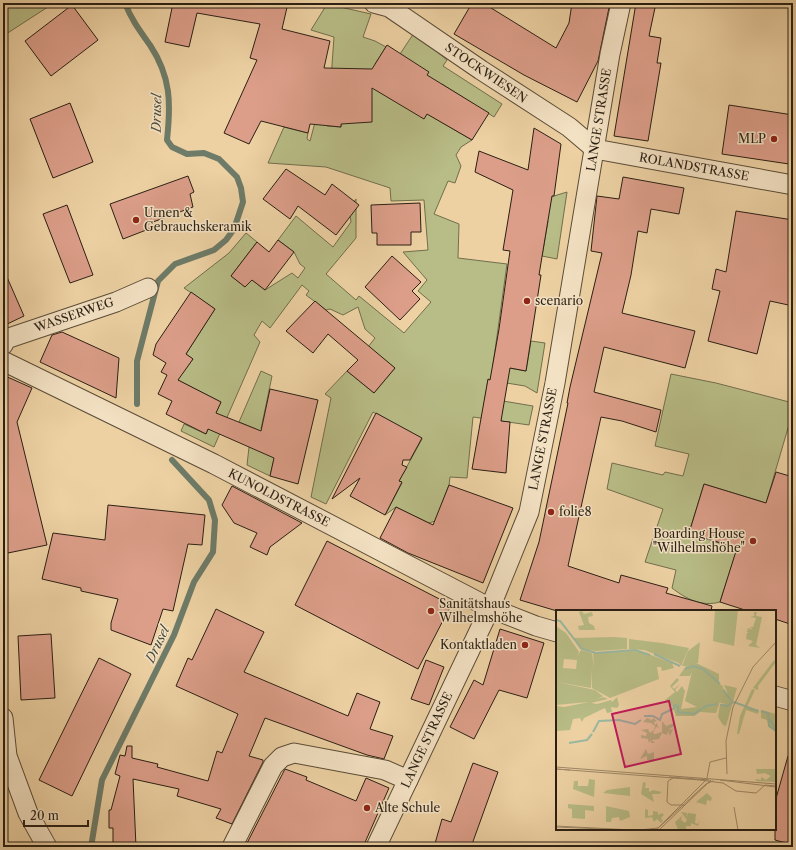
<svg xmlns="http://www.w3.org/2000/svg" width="796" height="850" viewBox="0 0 796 850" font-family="'Libre Caslon Text',serif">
	<rect width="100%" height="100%" fill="#edd1a3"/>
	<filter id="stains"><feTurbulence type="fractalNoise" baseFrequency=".005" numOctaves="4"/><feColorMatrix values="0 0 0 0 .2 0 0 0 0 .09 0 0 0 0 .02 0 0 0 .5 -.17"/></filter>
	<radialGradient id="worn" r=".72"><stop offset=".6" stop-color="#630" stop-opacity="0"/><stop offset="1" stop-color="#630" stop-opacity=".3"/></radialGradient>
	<!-- green -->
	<g fill="#b8bc86" stroke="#716e4c">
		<polygon points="3,3 54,3 3,36"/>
		<polygon points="327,4 371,14 363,37 375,41 386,47 375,64 386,72 376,90 407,108 400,54 414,33 447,60 443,66 502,104 494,117 442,84 424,112 472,140 461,147 456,155 461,166 455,183 448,181 434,214 459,224 458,258 507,264 493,365 526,371 531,341 545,343 537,393 525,386 488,380 485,398 533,406 529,425 473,417 467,478 450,477 449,485 435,521 429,523 396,507 385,515 402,483 399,481 422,439 373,412 326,504 311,497 331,398 325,394 347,371 374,393 395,368 368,347 375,338 365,329 358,307 343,315 330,309 326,310 306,295 309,291 302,285 270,328 262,321 254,335 260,342 214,447 181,431 184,424 206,434 221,402 170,376 185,370 193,359 186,354 215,309 184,288 229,253 246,233 257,242 231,276 245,287 252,280 265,290 292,273 298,278 305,268 300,264 294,252 278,240 296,216 333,247 351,222 349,208 356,199 356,238 326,274 356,300 359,296 404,333 431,302 418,291 427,280 403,252 428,250 424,200 391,201 390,188 326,167 268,163 284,127 308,133 307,139 310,141 317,115 327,117 327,126 341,127 342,102 330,93 334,37 311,30"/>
		<polygon points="567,192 557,259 542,256 548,221 543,220 537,193 554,196"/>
		<polygon points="261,371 272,376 261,429 280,433 270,476 247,465 249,447 256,429 239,422"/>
		<path d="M671,374l45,9 77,20v8l-27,92 -62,-19 -15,49 48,16 -17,53c-18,5 -34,-3 -48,-14l4,-18 -31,-8 18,-53 -56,-20 5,-26 51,12 2,-3 18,4 6,-22 -34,-8z"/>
	</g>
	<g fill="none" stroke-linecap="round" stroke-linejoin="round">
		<!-- stream -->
		<g stroke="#6d7b68" stroke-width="6">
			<path d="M125,3c6,16 15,28 25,42 21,32 21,58 17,95l5,7 15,7 17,-1 15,6 18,18 4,11 2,14 -9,27 -8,11 -12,10 -39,14 -17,17 -21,80v43"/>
			<polyline points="91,847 102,780 174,635 194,582 213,552 215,520 209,500 172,460"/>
		</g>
	</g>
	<!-- building -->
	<g fill="#dc9e89" stroke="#2a1f13">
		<polygon points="173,3 288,3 282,29 330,41 324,68 372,69 387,45 429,72 427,75 489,113 472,140 427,114 424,119 372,88 372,122 341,124 341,127 310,124 308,133 261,121 249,144 224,133 257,60 250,58 260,24 197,13 189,47 165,42"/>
		<polygon points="472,3 483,3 556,48 569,23 572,3 610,3 598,61 577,102 524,75 454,34"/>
		<polygon points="636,3 656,3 649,36 661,38 657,63 661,63 648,141 614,136"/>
		<polygon points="72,5 98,40 51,76 25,41"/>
		<polygon points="70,103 93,162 53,178 30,119"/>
		<polygon points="729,105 793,115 793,139 789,164 722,154"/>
		<polygon points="534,128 561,144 554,196 552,196 539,275 541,275 526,371 510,368 501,421 510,422 506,473 472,469 488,379 490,380 499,329 510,251 503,250 513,190 475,172 479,151 528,170"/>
		<polygon points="286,169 325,195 332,184 359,205 336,235 298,206 290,219 263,199"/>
		<polygon points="188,176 194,192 190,194 193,207 153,222 154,227 123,239 110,204"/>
		<polygon points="623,177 684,188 679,214 651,209 647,233 638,231 631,275 622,313 695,331 685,368 604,347 594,392 661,410 656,432 622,421 601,417 568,566 619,583 621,575 668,588 666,593 712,606 711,611 557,611 520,600 539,542 568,403 567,403 570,387 602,253 591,251 597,196 619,199"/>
		<polygon points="420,203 421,232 411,232 411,245 377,245 377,233 372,233 371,205"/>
		<polygon points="67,205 93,275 70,283 43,214"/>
		<polygon points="736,211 793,220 793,306 770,301 757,354 708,341 720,291 712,289 716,269 726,272"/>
		<polygon points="278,240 294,252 265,290 252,280 245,287 231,276 257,242 269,252"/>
		<polygon points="392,256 421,282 412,291 420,299 400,320 365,287"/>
		<polygon points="3,268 24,316 3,326"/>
		<polygon points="191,292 215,309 186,354 193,359 178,380 221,402 216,413 261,431 270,389 318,400 298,484 270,476 274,458 208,429 206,434 166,414 172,401 158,394 167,375 161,372 166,363 153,355 156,344"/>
		<polygon points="315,301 395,368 374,393 347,371 358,360 328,334 313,353 286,331"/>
		<polygon points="62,332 119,358 116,398 40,362 52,335"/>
		<polygon points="3,375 32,388 17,422 47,545 3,554"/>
		<polygon points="376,413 422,438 410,460 403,460 402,465 407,467 399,481 402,482 385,515 350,496 360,478 332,499"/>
		<polygon points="776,472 793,477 793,625 775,619 775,611 748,611 720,602 737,548 689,533 704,484 766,503"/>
		<polygon points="449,485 513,508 483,583 408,553 380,538 396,507 433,525"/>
		<polygon points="232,486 302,523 270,547 267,555 250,547 257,533 234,523 222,505"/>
		<polygon points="108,505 205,515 202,545 188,544 173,611 163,609 151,645 111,630 111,623 118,599 81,591 81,588 42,579 53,533 105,540"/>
		<polygon points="327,541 451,605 418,669 295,605"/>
		<polygon points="216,609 264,632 244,672 348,716 357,693 380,702 370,729 393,736 384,759 367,755 265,718 249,756 263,760 263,762 232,824 216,818 221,809 177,796 179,789 133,779 136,847 113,847 113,828 109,828 109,810 111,810 120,776 115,774 120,755 125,756 127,746 132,746 132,758 158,764 157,767 208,781 217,751 222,753 238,714 176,686 188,658 192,660"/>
		<polygon points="500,629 544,643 527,698 499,690 474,739 450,727 474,680 483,685"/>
		<polygon points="51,634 55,698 21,700 18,636"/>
		<polygon points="99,658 131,674 72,796 39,780"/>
		<polygon points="426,660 444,667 429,705 411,699"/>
		<polygon points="788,756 793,757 793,845 775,840 775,802"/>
		<polygon points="473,763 498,772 471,847 434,847 442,819 451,822"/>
		<polygon points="285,769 307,777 306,780 356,801 366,778 389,788 363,847 245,847"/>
	</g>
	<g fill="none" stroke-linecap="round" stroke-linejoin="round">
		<!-- minor casing -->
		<g stroke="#5b4c37" stroke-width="21">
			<g id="minor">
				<polyline points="374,3 389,7 481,70 569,127 595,149 793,185"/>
				<polyline points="3,345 6,339 116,302 148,288"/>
				<polyline points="3,361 214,464 490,608 536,626 557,632"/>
				<polyline points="775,696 793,701"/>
				<polyline points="3,718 7,756 28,813 47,847"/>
				<polyline points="232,847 273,766 282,757 294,753 385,770 408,780"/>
				<polyline points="376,847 490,608 529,512 555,383 610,54 621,3"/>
			</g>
		</g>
		<!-- minor -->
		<use href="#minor" stroke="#f3e1c3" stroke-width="19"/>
	</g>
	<!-- markers -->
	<g fill="#8f2418" stroke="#f3e1c3" stroke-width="1.5">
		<circle cx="774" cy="139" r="4"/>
		<circle cx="136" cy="220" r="4"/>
		<circle cx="527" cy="301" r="4"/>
		<circle cx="551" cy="512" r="4"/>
		<circle cx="753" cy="541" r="4"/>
		<circle cx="431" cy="611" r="4"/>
		<circle cx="525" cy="645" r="4"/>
		<circle cx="367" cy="808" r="4"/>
	</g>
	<g text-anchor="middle" stroke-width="3" stroke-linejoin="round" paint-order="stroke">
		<!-- street labels -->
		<g font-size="12" fill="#2a1f13" stroke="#f3e1c3">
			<text transform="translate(486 73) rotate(34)" y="4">STOCKWIESEN</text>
			<text transform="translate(599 120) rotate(-81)" y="4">LANGE STRASSE</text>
			<text transform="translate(694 167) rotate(10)" y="4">ROLANDSTRASSE</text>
			<text transform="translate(74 315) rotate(-19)" y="4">WASSERWEG</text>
			<text transform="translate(543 439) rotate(-79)" y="4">LANGE STRASSE</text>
			<text transform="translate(279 498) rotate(27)" y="4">KUNOLDSTRASSE</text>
			<text transform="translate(427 740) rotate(-65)" y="4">LANGE STRASSE</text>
		</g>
		<!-- poi labels -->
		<g font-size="12" fill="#2a1f13" stroke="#f3e1c3" text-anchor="start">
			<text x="766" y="143" text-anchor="end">MLP</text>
			<text x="144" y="217">Urnen &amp;<tspan x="144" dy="14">Gebrauchskeramik</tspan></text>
			<text x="535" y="305">scenario</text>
			<text x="559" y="516">folie8</text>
			<text x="745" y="538" text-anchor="end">Boarding House<tspan x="745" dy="14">"Wilhelmshöhe"</tspan></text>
			<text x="439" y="608">Sanitätshaus<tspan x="439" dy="14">Wilhelmshöhe</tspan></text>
			<text x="517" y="649" text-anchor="end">Kontaktladen</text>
			<text x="375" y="812">Alte Schule</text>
		</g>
		<!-- water labels -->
		<g font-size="13" font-style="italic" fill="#4c4d3d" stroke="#f3e1c3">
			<text transform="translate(156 113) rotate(-89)" y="5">Drusel</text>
			<text transform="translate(157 644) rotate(-65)" y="5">Drusel</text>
		</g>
	</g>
	<!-- overview -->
	<g transform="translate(556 610)">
		<rect width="220" height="220" fill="#edd1a3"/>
		<path d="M159,0h23l-4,36 -21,-5zM26,1l2,3 8,-2 1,4 -5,1 1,6 5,3 1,4h-16l-1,-4 6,-1 -5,-13zM198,2h3l-1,4 6,1 -6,28 4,3 -12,-2 5,-5 -7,-2 1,-6h2l-2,-1 1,-4 5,2 -3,-3h3l3,-9 -6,-1 4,-1zM0,16l10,7 13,19 -2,5 4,-7 11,3 2,16 -1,-16 38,-2 12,1 29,11 2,5 -12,3 -1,-4h-4l2,12 -49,19 -18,-10v-19l-1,19 -34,-6 38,8 5,4 -4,3 4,-3 3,2 -5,3 5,-2 5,2 -17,4 6,1 14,-4 1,2 5,-5 2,8 -2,3 -6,-1 1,5 -5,1 -2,-5 -21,10 -2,4 -2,-4 -7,1 -3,11 -14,1v-25l8,1 25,-5 -33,3zM8,49l13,1 -1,9 -13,-1zM58,27l13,1v11l-31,2 -16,-2 -7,-11zM73,29l33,4 27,5 -8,18 -2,-3 -35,-13 -15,-1zM144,32l-2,21h-2l23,11v10l4,2 -2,13 -5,14 -16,-1 -6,4h-18l-3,-9 -8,-7 10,-8 -5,-6 7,-8 2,2 -7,7 2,2 6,-5 -5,6 2,2 5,-6 3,5 -4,18 16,-2 -12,-6 7,-29 -2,4h-11l7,-10h-4l6,-15zM218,50l2,2 -18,24v4l-5,-2zM168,75l13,3 -11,38 -3,-1 -5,-8 2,-13h6l-6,-1 3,-15 5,6zM196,79l3,1 -8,17 12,3 -1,4 -12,-4 -7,24h-2l3,-18zM205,100l15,4v18l-7,-5 -2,-7 -6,-2zM91,108l5,2 1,-2 4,3 -3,1 1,3 2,-2 1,4 3,1 -5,-1 -3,6 2,1 7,-2v-11l4,5 8,-3v3l-6,4 5,-1 -3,7 -2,-5 -1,4 -5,-2 -3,6 -7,1 3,3h-4v-3l-2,3 -1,-4 -7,-1v-3l5,1 1,-3 -6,-3 7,-1 2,4 4,-3 1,-4 -4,-3 -8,-1zM90,139l2,5 6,-2v8h-7v-4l-7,3zM200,159h20v13l-20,-1v-6v4l5,1v-3l5,3 5,-4 -6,-3 -8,1zM33,169l6,1 -1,17 -21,-8 1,-8h4v5h10zM87,172l3,1 -1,5h4v4l4,-2 9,2 -3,2h-7l2,8 -13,-8zM74,177v9l-27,-3 4,-3zM151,183l5,5 -1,3 -4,-1 -1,5 -10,-3zM12,194l26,2v5l-9,-1v9l-13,-1v-9l-4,-1zM50,196l23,5 1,6 -10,4 -1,-4 -7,1 -1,4h-5zM89,199l3,1v6l5,-1v-4l5,1v3l4,-2 2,2 -3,3 2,3 -2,2 -4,-4 -3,3 -2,-5 -7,1zM125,202l6,1 -1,5 2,-5 8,1 -1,9 3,1 2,-5 -2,7 -7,-3v3h-5v4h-8l-3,-8 7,-6 -1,4 4,3 2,-3z" fill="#b8bc86" fill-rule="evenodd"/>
		<path fill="none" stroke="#9ab8a0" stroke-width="2" d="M0,10l4,1 22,28 14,4 39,-3 15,5M98,44l26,12M129,59l8,-3 10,3 17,15M167,80l10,13M164,95l7,1 7,-4 24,9M205,101l7,2 1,13 7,5M88,106h9l7,4 2,-6 11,-5 2,-4 3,1v6l16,2 12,-8 11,-2M214,109l6,11M37,122l6,-11 20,-1 16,4 6,-4M13,133l18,-3 5,-6"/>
		<path fill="none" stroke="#9f8a69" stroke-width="1" d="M0,157l220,17M0,159l14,1M0,159l144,11 23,3 13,8 20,2 9,-8 11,1M171,164l-1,-33 7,-34 20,-40 23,-25M113,167l40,3M117,168l-5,3 -1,21 4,3h13M151,168l3,-16 16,-4M164,170l56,7M178,197l4,23M0,216l77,4M0,217l71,3M84,220l18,-2 49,-49M100,220l50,-46 7,-3M103,220l52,-50"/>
		<path fill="#c2185b" fill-opacity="0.15" stroke="#c2185b" stroke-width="2" d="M113,91l12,53 -56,13 -13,-53z"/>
		<rect width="220" height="220" fill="none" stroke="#2a1f13" stroke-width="2"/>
	</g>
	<!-- margin -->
	<rect width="796" height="850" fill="none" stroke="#edd1a3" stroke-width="16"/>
	<rect x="4" y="4" width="788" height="842" fill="none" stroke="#2a1f13" stroke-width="2"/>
	<rect x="8" y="8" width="780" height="834" fill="none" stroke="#2a1f13"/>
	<!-- scale -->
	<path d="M24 820v6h64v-6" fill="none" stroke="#2a1f13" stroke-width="2"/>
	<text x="30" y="820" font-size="12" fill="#2a1f13" stroke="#f3e1c3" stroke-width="3" paint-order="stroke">20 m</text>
	<rect width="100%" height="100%" filter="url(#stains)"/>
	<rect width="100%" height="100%" fill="url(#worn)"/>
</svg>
